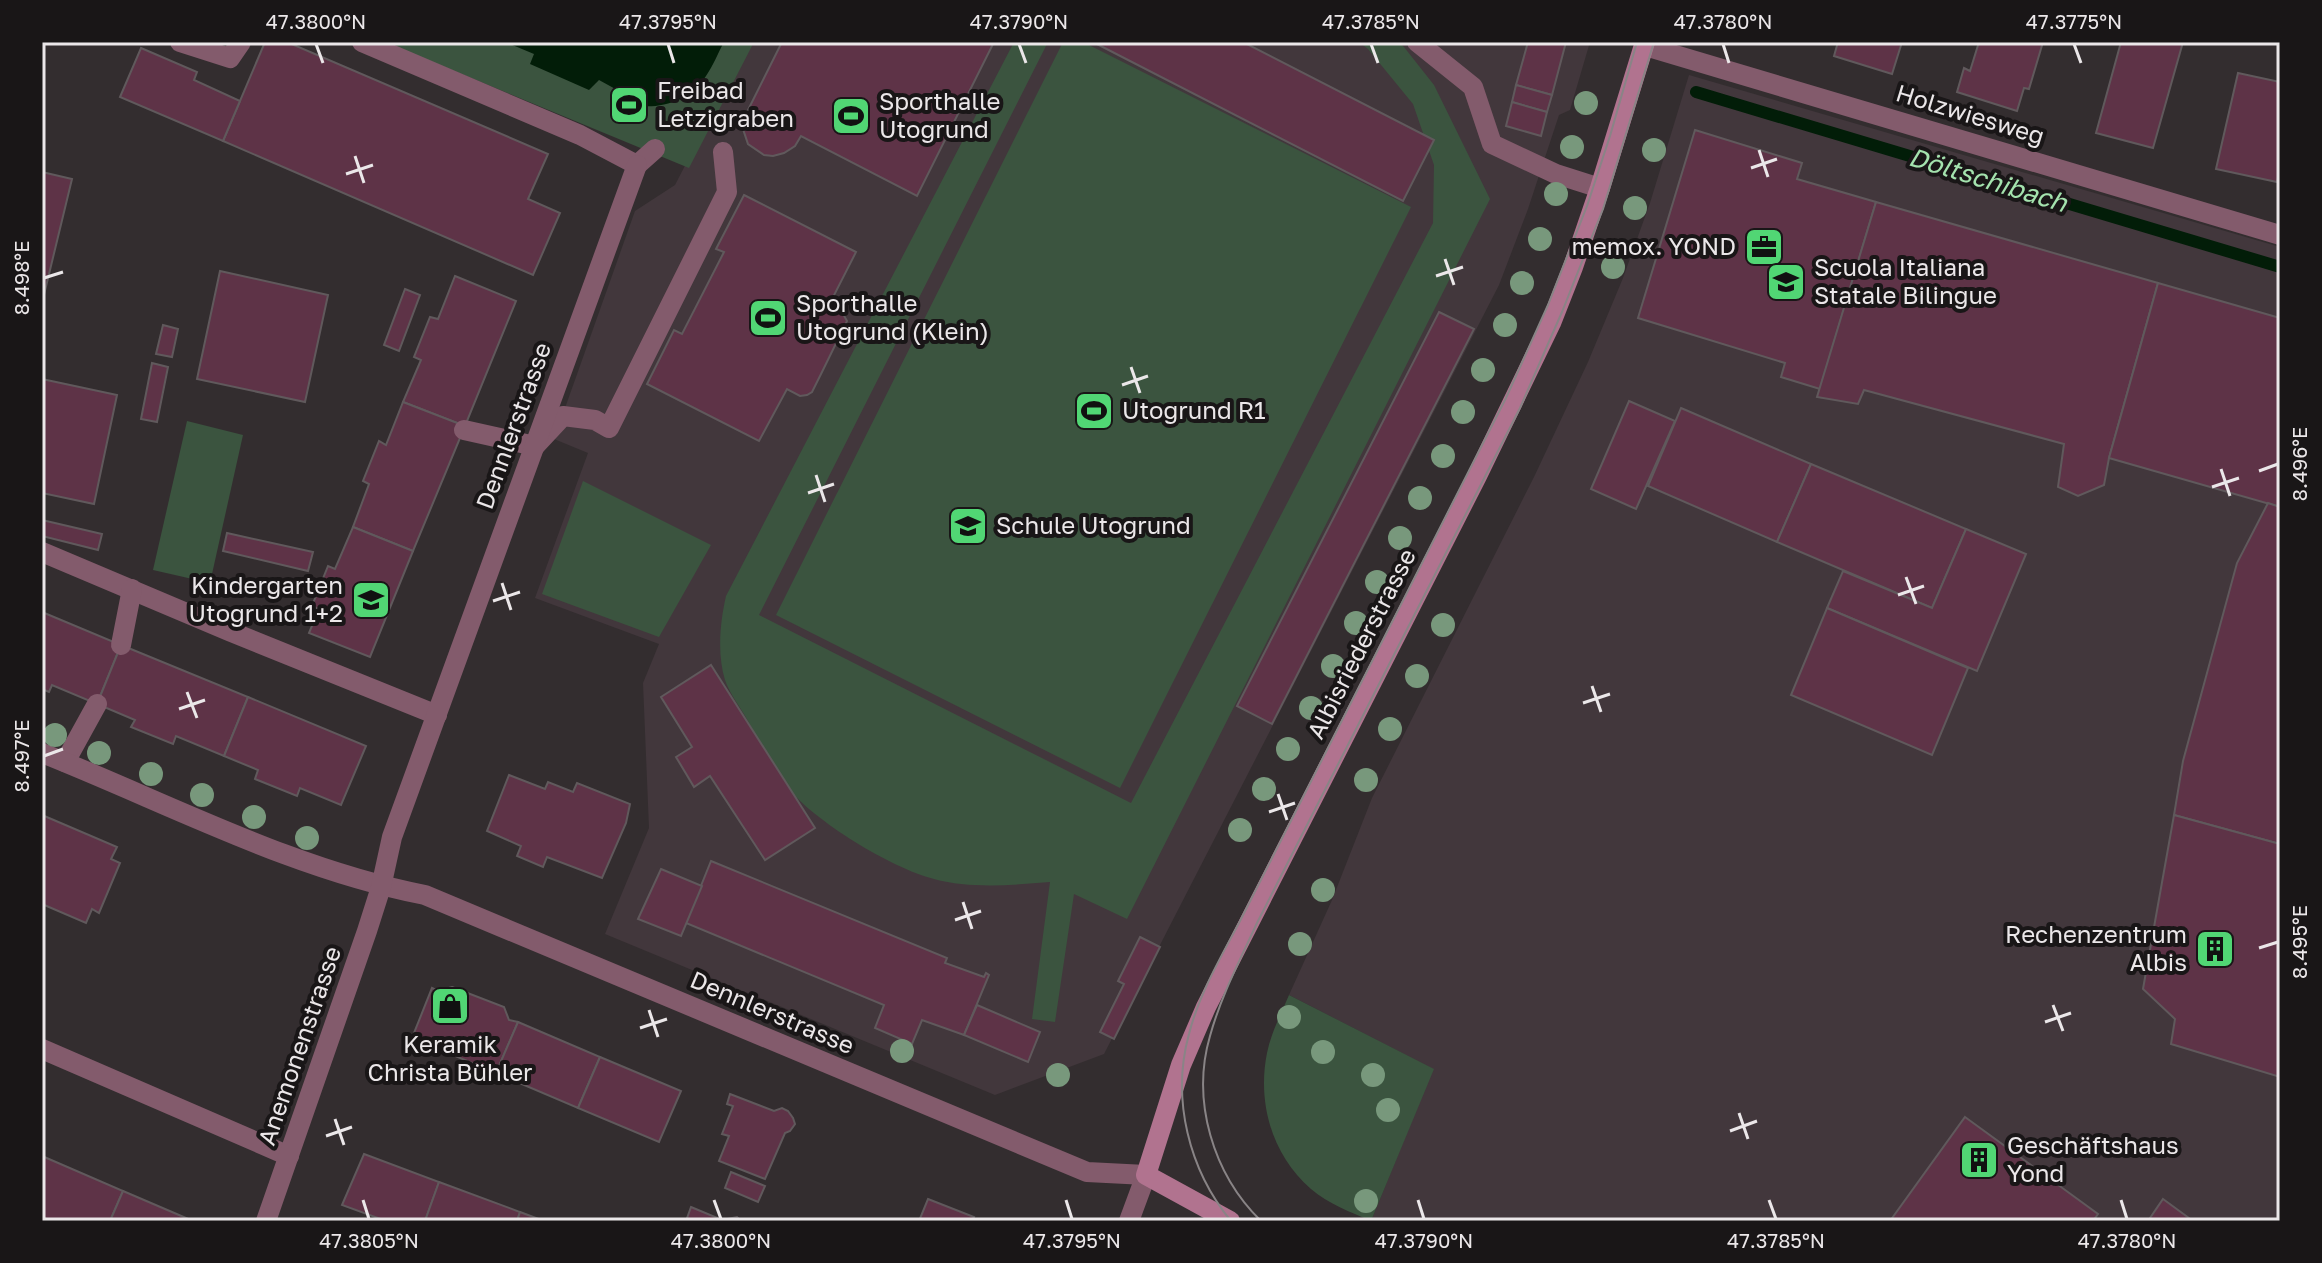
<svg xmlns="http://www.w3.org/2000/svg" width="2322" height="1263" viewBox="0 0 2322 1263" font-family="'Golos Text',sans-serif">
	<rect width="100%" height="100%" fill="#332d2f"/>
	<!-- built -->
	<g fill="#42373c">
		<polygon points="749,42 1590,42 1570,110 1559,115 1528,209 1499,285 1104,1054 995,1095 605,934 649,828 643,683 659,644 535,598 588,453 554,439 635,211 675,185"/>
		<polygon points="1689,75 2280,247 2280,1221 1371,1221 1433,1069 1289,995 1332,900 1372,798 1534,477 1588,362 1623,278 1650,203"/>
	</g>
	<!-- green -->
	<g fill="#3b543f">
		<polygon points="384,42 754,42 689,168"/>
		<path d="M1014,42h34l-289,573 372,188 302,-580 1,-58 -21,-61 -45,-55 -9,-7h40l5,5 30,38 56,114 -363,720 -53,-25 -19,128 -23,-3 18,-137c-38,3 -79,7 -116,-3 -43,-11 -120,-58 -148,-93 -15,-18 -25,-43 -37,-63 -7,-14 -19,-28 -24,-43 -8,-26 -5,-58 1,-84z"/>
		<polygon points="1063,42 1083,42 1411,207 1120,788 776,615"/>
		<polygon points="187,421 243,435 210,583 153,570"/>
		<polygon points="583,481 711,545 659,637 542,594"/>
		<path d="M1289,995l145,74 -63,152c-20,-9 -43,-17 -60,-32 -39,-34 -54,-86 -44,-136 4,-20 14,-39 22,-58z"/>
	</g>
	<!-- water -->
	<path fill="#021d08" d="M511,42h213c-6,11 -11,24 -18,34 -20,31 -58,36 -90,25l3,-10 -20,-11 -10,10 -59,-26 4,-10 -24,-10z"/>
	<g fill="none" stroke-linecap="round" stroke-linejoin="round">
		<!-- stream -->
		<polyline stroke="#021d08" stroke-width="12" points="1696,92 2280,267"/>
	</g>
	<!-- building -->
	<g fill="#5e3347" stroke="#60595c" stroke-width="2">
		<polygon points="265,42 287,42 548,154 528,199 560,213 533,275 223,141"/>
		<polygon points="782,42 994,42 917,196 801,136 795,146 784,153 773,156 764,155 748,144 743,129 743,120"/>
		<polygon points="1093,42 1243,42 1434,140 1403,201"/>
		<polygon points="1528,42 1566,42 1552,95 1516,85"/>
		<polygon points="1838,42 1902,42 1892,74 1834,56"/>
		<polygon points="1979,42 2043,42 2029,89 2024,88 2017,111 1957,92 1964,68 1970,71"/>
		<polygon points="2121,42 2183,42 2153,148 2096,133"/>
		<polygon points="141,48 197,72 194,80 240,101 223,141 120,97"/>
		<polygon points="2238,73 2280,82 2280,168 2277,182 2216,169"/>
		<polygon points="1516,85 1552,95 1547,112 1512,102"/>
		<polygon points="1512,102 1547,112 1541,136 1506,126"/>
		<polygon points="1695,130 1802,163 1797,179 1876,202 1820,389 1781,377 1785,363 1638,318"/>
		<polygon points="42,172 72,179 42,303"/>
		<polygon points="744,195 856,252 829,305 842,312 847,321 821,374 812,392 807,395 800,396 787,389 759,441 647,384 674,330 682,334 724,252 716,249"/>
		<polygon points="1876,202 2158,283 2109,458 2104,485 2078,496 2058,487 2064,444 1864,390 1858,404 1817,397"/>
		<polygon points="220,271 328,295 305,402 197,379"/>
		<polygon points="455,276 516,301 465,426 403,402 421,360 414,357 430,317 438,319"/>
		<polygon points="2158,283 2280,318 2280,507 2109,458"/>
		<polygon points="405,289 420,295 399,351 384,345"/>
		<polygon points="1439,312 1474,329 1272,724 1237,706"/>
		<polygon points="163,325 178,329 172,357 156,354"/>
		<polygon points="152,363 168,367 157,422 141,419"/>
		<polygon points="42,379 117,395 94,504 42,493"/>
		<polygon points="1629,401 1675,421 1636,509 1591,489"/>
		<polygon points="403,402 465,426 413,551 353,527 369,484 363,481 379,441 386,445"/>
		<polygon points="1681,408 1811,464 1777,542 1648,486"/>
		<polygon points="1811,464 1966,529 1932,608 1777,542"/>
		<polygon points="2268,503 2280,507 2280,844 2174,815 2183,761 2237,563"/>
		<polygon points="42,520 102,534 98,550 42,536"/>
		<polygon points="353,527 413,551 370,657 309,633 319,609 312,606 328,566 335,569"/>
		<polygon points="1966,529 2026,554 1977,671 1827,608 1843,571 1932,608"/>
		<polygon points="227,533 313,552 308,571 223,551"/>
		<polygon points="1827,608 1968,668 1932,755 1791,695"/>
		<polygon points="42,612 121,645 97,704 52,685 49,692 42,689"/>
		<polygon points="121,645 248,697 224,756 176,736 173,744 131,727 135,720 97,704"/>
		<polygon points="711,665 815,828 765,860 710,776 694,787 676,757 692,747 661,697"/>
		<polygon points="248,697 366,746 341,805 300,788 297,796 255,779 258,770 224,756"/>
		<polygon points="509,775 545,789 548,782 573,792 577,783 630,804 626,823 602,878 547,857 543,867 517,856 521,846 487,831"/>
		<polygon points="42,815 117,847 111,859 120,863 99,913 92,909 86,923 42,904"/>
		<polygon points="2174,815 2280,844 2280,1077 2171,1044 2175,1019 2143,989"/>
		<polygon points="711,861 947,958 945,963 984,977 986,973 989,975 964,1035 922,1020 912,1044 875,1028 884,1005 686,923"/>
		<polygon points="661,869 702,886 681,936 638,919"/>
		<polygon points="1140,937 1160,947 1114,1039 1100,1032 1124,984 1118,981"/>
		<polygon points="452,987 504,1007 509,1020 518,1022 496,1073 412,1038 432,988 438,991"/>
		<polygon points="977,1005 1040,1032 1028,1062 964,1035"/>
		<polygon points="518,1022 600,1057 578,1108 496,1073"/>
		<polygon points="600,1057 681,1091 659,1142 578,1108"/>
		<polygon points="730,1094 774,1111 782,1108 788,1111 793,1118 795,1124 790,1131 785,1133 765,1179 719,1161 729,1136 722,1134 733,1106 727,1104"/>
		<polygon points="1965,1117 2098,1214 2093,1221 1890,1221"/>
		<polygon points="364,1154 439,1182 425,1221 386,1221 342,1205"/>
		<polygon points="42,1156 123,1191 110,1221 52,1221 42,1217"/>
		<polygon points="731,1172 765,1186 758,1202 725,1188"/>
		<polygon points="439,1182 520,1212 517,1221 425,1221"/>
		<polygon points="123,1191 193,1221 110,1221"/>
		<polygon points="928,1199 974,1217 972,1221 919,1221"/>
		<polygon points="2163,1199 2193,1221 2148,1221"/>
		<polygon points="691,1207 722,1220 737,1217 741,1221 686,1221"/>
		<polygon points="520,1212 544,1221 517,1221"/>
	</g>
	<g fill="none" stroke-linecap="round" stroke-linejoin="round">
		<!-- service -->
		<g stroke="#835b6c" stroke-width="20">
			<polyline points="180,42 230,58 241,42"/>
			<polyline points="362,42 580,135 637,165 655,149"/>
			<polyline points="1417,42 1473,87 1492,144 1556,174 1600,188"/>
			<polyline points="464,430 535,446 563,416 595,420 609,428 727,192 723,152"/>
			<polyline points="42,552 229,631 437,715"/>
			<polyline points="121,645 132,589"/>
			<polyline points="65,762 97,704"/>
			<polyline points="42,1049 289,1156"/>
		</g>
		<!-- minor -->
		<g stroke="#835b6c" stroke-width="20">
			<polyline points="1645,46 2280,235"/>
			<path d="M42,753c126,50 249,116 383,142l662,277 59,3"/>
			<polyline points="266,1221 367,931 381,887 392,837 637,165"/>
		</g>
		<!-- tertiary -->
		<polyline stroke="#835b6c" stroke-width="20" points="1129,1221 1146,1175"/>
		<!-- secondary -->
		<polyline stroke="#b1738f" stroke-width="20" points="1230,1221 1146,1175 1181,1065 1206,1007 1477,476 1551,323 1573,267 1600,188 1645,42"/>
		<!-- tram -->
		<g stroke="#898486" stroke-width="2">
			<path d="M1231,1221c-42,-51 -60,-122 -42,-187 10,-40 32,-77 51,-113l266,-523 42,-93 39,-99 23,-70 27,-94"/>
			<path d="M1261,1221c-48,-47 -70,-120 -51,-185 11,-40 30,-76 47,-113l263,-515 42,-96 41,-103 51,-167"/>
		</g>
	</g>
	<!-- trees -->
	<g fill="#78987c">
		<circle cx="1586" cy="103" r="12"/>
		<circle cx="1572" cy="147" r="12"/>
		<circle cx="1654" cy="150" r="12"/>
		<circle cx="1556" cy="194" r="12"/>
		<circle cx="1635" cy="208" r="12"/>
		<circle cx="1540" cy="239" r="12"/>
		<circle cx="1613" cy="267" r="12"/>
		<circle cx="1522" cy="283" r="12"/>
		<circle cx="1505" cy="325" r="12"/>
		<circle cx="1483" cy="370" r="12"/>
		<circle cx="1463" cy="412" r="12"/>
		<circle cx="1443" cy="456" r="12"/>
		<circle cx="1420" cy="498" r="12"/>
		<circle cx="1400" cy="538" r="12"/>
		<circle cx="1377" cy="582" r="12"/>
		<circle cx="1356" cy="623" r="12"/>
		<circle cx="1443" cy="625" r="12"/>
		<circle cx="1333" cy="666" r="12"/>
		<circle cx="1417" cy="676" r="12"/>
		<circle cx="1311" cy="708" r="12"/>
		<circle cx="1390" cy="729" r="12"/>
		<circle cx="55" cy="735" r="12"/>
		<circle cx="1288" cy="749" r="12"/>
		<circle cx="99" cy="753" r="12"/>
		<circle cx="151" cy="774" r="12"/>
		<circle cx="1366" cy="780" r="12"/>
		<circle cx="1264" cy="789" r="12"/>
		<circle cx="202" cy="795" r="12"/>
		<circle cx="254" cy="817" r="12"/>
		<circle cx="1240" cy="830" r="12"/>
		<circle cx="307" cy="838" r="12"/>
		<circle cx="1323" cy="890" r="12"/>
		<circle cx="1300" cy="944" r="12"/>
		<circle cx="1289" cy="1017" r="12"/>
		<circle cx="902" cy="1051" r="12"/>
		<circle cx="1323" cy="1052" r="12"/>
		<circle cx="1058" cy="1075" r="12"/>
		<circle cx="1373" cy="1075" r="12"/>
		<circle cx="1388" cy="1110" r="12"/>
		<circle cx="1366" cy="1201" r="12"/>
	</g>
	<!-- ticks -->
	<path fill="none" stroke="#ebe7e9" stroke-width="3" d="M316,44l7,19M668,44l6,19M1019,44l7,19M1371,44l7,19M1723,44l6,19M2074,44l7,19M1759,150l9,27M355,156l9,27M1751,168l26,-9M346,174l27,-9M1445,259l9,26M1436,276l27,-9M44,278l19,-6M1131,367l9,26M1122,385l26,-9M2221,469l9,27M2259,471l19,-7M816,475l9,27M2212,487l27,-9M808,493l26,-9M1906,577l10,27M502,583l9,27M1898,595l26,-9M493,601l27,-9M1592,686l9,26M187,692l10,26M1583,703l27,-9M179,709l26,-9M44,756l19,-7M1278,794l9,26M1269,812l26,-9M963,902l9,27M955,920l26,-9M2259,948l19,-6M2053,1005l10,26M649,1010l9,27M2045,1022l26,-9M640,1028l27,-9M1739,1113l9,26M335,1119l9,26M1730,1131l27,-10M326,1136l26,-9M363,1200l6,19M714,1200l7,19M1066,1200l6,19M1418,1200l6,19M1769,1200l7,19M2121,1200l6,19"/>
	<!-- icons -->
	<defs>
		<g id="stadium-square" transform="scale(2)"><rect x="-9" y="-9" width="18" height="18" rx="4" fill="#51d674" stroke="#191617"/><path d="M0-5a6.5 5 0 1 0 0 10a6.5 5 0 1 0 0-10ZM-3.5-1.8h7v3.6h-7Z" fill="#111"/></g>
		<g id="office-square" transform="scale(2)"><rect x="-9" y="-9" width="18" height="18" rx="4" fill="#51d674" stroke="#191617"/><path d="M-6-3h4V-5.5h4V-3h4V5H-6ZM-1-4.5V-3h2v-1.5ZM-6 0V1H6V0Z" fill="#111"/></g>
		<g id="school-square" transform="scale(2)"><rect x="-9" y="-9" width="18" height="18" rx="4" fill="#51d674" stroke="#191617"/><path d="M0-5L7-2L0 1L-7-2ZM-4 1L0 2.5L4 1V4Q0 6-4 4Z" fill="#111"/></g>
		<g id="building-square" transform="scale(2)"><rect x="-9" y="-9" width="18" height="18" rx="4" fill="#51d674" stroke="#191617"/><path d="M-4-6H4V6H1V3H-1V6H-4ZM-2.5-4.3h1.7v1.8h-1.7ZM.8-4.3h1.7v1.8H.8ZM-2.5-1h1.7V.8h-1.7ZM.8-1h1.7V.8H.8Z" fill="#111"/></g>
		<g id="shop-square" transform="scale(2)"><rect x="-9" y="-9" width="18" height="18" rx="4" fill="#51d674" stroke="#191617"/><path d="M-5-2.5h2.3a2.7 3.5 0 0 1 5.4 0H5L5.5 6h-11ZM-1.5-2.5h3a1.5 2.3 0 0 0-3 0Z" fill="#111"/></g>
	</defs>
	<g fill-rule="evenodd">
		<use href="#stadium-square" x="629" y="105"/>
		<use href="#stadium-square" x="851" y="116"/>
		<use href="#office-square" x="1764" y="247"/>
		<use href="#school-square" x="1786" y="282"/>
		<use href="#stadium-square" x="768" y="318"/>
		<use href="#stadium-square" x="1094" y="411"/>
		<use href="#school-square" x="968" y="526"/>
		<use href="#school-square" x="371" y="600"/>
		<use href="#building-square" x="2215" y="949"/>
		<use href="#shop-square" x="450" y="1006"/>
		<use href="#building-square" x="1979" y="1160"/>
	</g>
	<g text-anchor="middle" stroke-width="8" stroke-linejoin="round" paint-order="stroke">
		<!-- poi labels -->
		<g font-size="24" fill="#ebe7e9" stroke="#191617" text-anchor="start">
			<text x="657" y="99">Freibad<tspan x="657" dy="28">Letzigraben</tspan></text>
			<text x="879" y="110">Sporthalle<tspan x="879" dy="28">Utogrund</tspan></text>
			<text x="1736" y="255" text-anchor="end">memox. YOND</text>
			<text x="1814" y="276">Scuola Italiana<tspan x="1814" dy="28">Statale Bilingue</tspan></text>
			<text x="796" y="312">Sporthalle<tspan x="796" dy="28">Utogrund (Klein)</tspan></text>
			<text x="1122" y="419">Utogrund R1</text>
			<text x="996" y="534">Schule Utogrund</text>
			<text x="343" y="594" text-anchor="end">Kindergarten<tspan x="343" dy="28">Utogrund 1+2</tspan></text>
			<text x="2187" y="943" text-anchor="end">Rechenzentrum<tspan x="2187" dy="28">Albis</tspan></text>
			<text x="450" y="1053" text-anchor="middle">Keramik<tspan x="450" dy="28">Christa Bühler</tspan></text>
			<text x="2007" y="1154">Geschäftshaus<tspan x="2007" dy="28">Yond</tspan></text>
		</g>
		<!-- street labels -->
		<g font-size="24" fill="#ebe7e9" stroke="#191617">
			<text transform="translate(1970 115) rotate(17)" y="8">Holzwiesweg</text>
			<text transform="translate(514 426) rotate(-70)" y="8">Dennlerstrasse</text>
			<text transform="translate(1362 644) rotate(-63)" y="8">Albisriederstrasse</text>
			<text transform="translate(772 1013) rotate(23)" y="8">Dennlerstrasse</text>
			<text transform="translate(300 1046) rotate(-71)" y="8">Anemonenstrasse</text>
		</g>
		<!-- water labels -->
		<g font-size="26" font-style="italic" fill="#a4e3ae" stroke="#191617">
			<text transform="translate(1988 180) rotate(17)" y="9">Döltschibach</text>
		</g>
	</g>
	<!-- border -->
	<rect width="2322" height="1263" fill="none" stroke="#191617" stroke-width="88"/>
	<rect x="44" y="44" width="2234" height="1175" fill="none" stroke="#ebe7e9" stroke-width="3"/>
	<g font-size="20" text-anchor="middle" fill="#ebe7e9">
		<text x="316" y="29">47.3800°N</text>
		<text x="668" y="29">47.3795°N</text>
		<text x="1019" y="29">47.3790°N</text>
		<text x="1371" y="29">47.3785°N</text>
		<text x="1723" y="29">47.3780°N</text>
		<text x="2074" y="29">47.3775°N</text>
		<text transform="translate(22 278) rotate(-90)" y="7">8.498°E</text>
		<text transform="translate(2300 464) rotate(-90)" y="7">8.496°E</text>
		<text transform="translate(22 756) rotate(-90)" y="7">8.497°E</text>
		<text transform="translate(2300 942) rotate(-90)" y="7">8.495°E</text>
		<text x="369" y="1248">47.3805°N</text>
		<text x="721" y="1248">47.3800°N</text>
		<text x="1072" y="1248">47.3795°N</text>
		<text x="1424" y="1248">47.3790°N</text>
		<text x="1776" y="1248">47.3785°N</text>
		<text x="2127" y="1248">47.3780°N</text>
	</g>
</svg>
